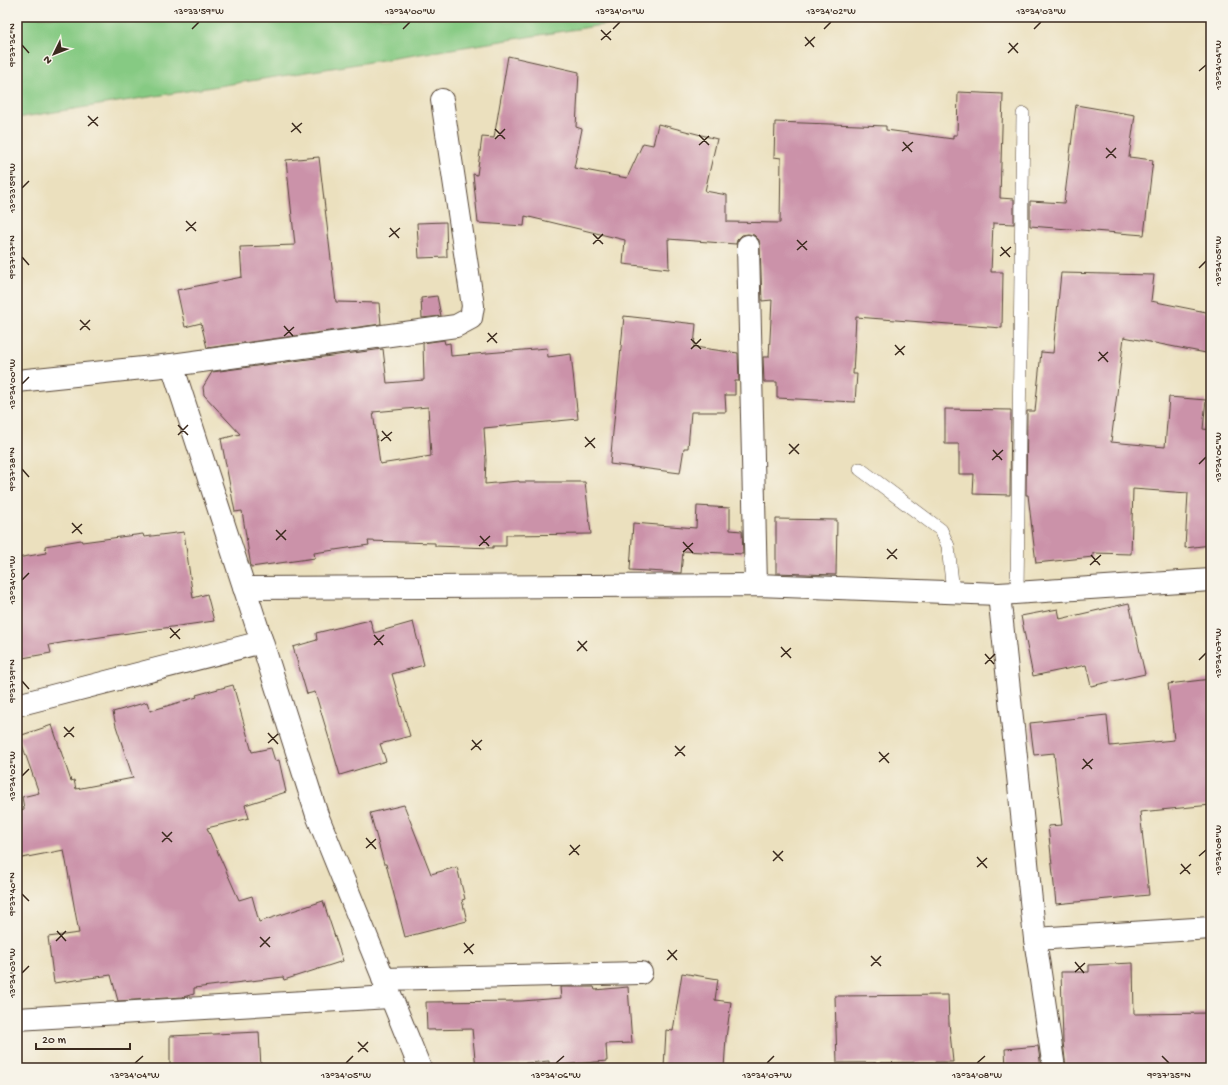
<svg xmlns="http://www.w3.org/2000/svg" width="1228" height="1085" viewBox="0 0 1228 1085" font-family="'Gochi Hand',sans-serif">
	<rect width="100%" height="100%" fill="#f7f3e8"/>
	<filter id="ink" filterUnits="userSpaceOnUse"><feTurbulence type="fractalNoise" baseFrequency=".025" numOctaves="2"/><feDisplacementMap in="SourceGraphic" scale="8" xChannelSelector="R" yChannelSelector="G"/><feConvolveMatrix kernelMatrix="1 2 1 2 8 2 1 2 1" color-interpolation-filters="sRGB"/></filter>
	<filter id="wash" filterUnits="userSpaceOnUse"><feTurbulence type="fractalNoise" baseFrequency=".012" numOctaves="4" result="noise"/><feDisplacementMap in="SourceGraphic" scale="16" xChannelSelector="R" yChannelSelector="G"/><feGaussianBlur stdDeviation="0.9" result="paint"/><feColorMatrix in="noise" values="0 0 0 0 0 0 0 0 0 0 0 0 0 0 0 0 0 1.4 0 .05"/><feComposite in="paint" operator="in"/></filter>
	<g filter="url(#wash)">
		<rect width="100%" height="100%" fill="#ebe0be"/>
		<!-- green -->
		<polygon fill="#86ca83" stroke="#607a50" points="17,17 653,17 17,118"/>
		<g id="blocks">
			<!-- building -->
			<g fill="#cb92a9" fill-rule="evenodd">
				<polygon points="508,56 579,72 576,127 582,129 574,168 627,178 643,143 653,145 658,124 717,139 705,191 727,195 727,222 780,223 781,158 774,157 775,122 886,126 886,130 953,139 953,135 957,135 958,92 1003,94 1000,198 1014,199 1014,224 993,223 991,272 1003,272 1002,328 856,317 853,374 857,374 855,402 777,398 777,382 764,382 763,357 769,357 772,300 762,301 760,246 759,240 754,235 748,234 742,235 737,240 736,244 668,239 669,269 623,264 625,240 525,216 524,226 478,223 473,174 477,175 482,137 494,138"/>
				<polygon points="1076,105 1135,115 1129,157 1153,160 1144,235 1030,226 1030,201 1064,203"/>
				<polygon points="319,157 336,302 379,303 381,324 207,348 201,323 185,327 177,290 242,277 240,247 295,245 286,160"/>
				<polygon points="446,222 447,257 419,258 417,223"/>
				<polygon points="1061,273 1154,275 1151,301 1211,313 1211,354 1124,337 1111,442 1165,447 1169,397 1206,400 1203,429 1211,430 1211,545 1185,548 1188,493 1133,489 1131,554 1093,553 1093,557 1036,563 1028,495 1026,495 1027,411 1035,411 1041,352 1053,353"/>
				<polygon points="437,296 441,316 422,318 421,298"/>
				<polygon points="624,316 696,324 694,347 738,353 739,381 735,381 735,395 725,395 726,412 691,412 688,448 684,448 680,473 610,464"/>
				<path d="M444,340l1,4 5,-1 1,13 96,-8 1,9 23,-3 7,65 -94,9 2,32 -1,24 34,-3v1h66l6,52 -85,1v11h-13v2l-58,-2v-3l-67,-2 1,4 -55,8 1,5 -64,9 -9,-56 -7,1 -14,-73 19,-5 -36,-39 -1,-8 9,-15 171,-23 4,34 37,-3 -1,-37zM428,407l3,49 -51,8 -7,-52z"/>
				<polygon points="945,409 1011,410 1010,495 973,494 974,474 959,474 959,444 945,444"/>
				<polygon points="697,506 730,508 730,530 742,531 743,554 683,551 681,573 630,570 633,523 696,528"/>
				<polygon points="776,519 837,520 836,575 776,573"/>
				<polygon points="184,532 193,598 207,594 214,621 79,640 49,645 51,653 17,659 17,558 46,553 45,546 81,540 82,542 143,534 144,537"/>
				<polygon points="1129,603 1145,674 1091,686 1086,665 1033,676 1021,616 1058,609 1060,619"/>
				<polygon points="370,620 374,633 413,622 424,665 392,674 410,736 380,744 386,761 340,775 315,692 307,694 293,647 317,640 316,633"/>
				<polygon points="1211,679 1211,805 1140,812 1149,895 1056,904 1048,826 1062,825 1054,753 1034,755 1030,723 1107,715 1110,746 1174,740 1168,684"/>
				<polygon points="233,685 252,752 271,748 275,761 279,760 286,792 245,805 249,818 207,828 239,900 252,896 259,922 323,901 343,961 284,980 283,977 194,988 194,994 183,997 118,1001 111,975 54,983 48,937 79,933 64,850 17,859 17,811 24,809 22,797 39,793 19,736 52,725 71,781 74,780 76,789 133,778 116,726 113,712 147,702 150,711 197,697 196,695"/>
				<polygon points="404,805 431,874 457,867 465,899 462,900 467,921 405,937 386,864 384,864 370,813"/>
				<polygon points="1133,963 1134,1014 1211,1013 1211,1068 1066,1068 1063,1042 1061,972 1089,972 1089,965"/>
				<polygon points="682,973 718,979 715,1000 731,1002 726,1038 724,1068 664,1068 666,1030 673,1031"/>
				<polygon points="560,987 594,987 595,990 628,987 632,1043 606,1044 607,1061 549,1066 549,1061 476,1068 472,1029 427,1030 426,1002 522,1001 561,998"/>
				<polygon points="948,995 949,1023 953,1062 837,1063 835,996"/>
				<polygon points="259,1032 261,1068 170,1068 170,1036"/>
				<polygon points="1038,1046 1041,1068 1006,1068 1005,1049"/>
			</g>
		</g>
	</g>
	<g filter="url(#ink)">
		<use href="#blocks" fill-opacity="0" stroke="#554536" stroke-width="1"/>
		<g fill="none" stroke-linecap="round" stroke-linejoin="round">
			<!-- service casing -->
			<g stroke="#554536" stroke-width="14">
				<g id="service">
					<polyline points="860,469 941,530 948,546 953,592"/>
					<polyline points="1017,592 1023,114"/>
				</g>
			</g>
			<!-- minor casing -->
			<g stroke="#554536" stroke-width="24">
				<g id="minor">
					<polyline points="748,246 756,585"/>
					<polyline points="172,365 262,642 317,815 420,1068"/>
					<polyline points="17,381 172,365 456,326 471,318 473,306 442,100"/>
					<polyline points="244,588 756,585 999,594 1211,580"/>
					<polyline points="999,594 1035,939 1054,1068"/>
					<polyline points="17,705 262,642"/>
					<polyline points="1035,939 1211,928"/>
					<polyline points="383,979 641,973"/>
					<polyline points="17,1019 390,997"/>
				</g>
			</g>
			<!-- service -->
			<use href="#service" stroke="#fff" stroke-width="13"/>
			<!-- minor -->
			<use href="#minor" stroke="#fff" stroke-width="22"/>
		</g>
	</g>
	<!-- ticks -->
	<path fill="none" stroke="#3b2a1e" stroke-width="1.5" d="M192,29l7,-7M403,29l7,-7M613,29l7,-7M824,29l7,-7M1034,29l7,-7M601,30l10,10M805,37l9,10M601,40l10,-9M1009,43l9,10M22,45l7,8M805,46l10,-9M1008,53l10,-10M1199,71l7,-6M88,116l10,10M292,123l9,10M88,126l10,-9M495,129l10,10M291,132l11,-9M699,135l10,10M495,139l10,-10M903,142l9,10M699,145l10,-9M1106,148l10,10M902,151l11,-9M1106,158l10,-10M22,188l7,-7M186,221l10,10M390,228l9,10M186,231l10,-9M593,234l10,10M389,237l11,-9M797,240l10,10M593,244l10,-10M1001,247l9,10M797,250l10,-9M1000,256l11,-9M22,257l7,8M1199,268l7,-7M80,320l10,10M284,326l9,10M80,330l10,-10M488,333l9,10M284,336l10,-9M691,339l10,10M487,342l10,-9M895,345l9,10M691,349l10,-10M1099,352l9,10M895,355l10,-9M1098,361l10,-9M22,384l7,-7M178,425l10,10M382,431l9,10M178,435l10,-10M585,437l10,11M381,441l11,-9M789,444l10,10M585,447l10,-9M993,450l9,10M789,454l10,-10M992,460l11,-10M1199,464l7,-7M22,469l7,8M72,523l10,11M276,530l10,10M72,533l10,-9M480,536l9,10M276,540l10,-10M683,542l10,11M479,546l11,-10M887,549l10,10M683,552l10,-9M1091,555l9,10M887,559l10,-10M1090,565l11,-10M22,580l7,-7M170,628l10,11M374,635l9,10M170,638l10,-9M578,641l9,10M374,645l10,-10M781,647l10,11M577,651l10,-10M985,654l9,10M781,657l10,-9M1199,660l7,-7M985,664l10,-10M22,681l7,8M64,727l10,10M268,733l10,11M64,737l10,-10M472,740l9,10M268,743l10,-9M675,746l10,10M471,750l11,-10M879,752l10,11M675,756l10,-10M1083,759l9,10M879,762l10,-9M1082,769l11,-10M22,776l7,-7M162,832l10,10M366,838l10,11M162,842l10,-10M570,845l9,10M366,848l10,-9M773,851l10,10M569,855l11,-10M1199,856l7,-6M977,857l10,11M773,861l10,-10M1181,864l9,10M977,867l10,-9M1180,874l11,-10M22,894l7,7M57,931l9,10M260,937l10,10M56,941l10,-10M464,943l9,11M260,947l10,-10M668,950l9,10M464,953l10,-9M871,956l10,10M667,960l10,-10M1075,962l9,11M871,966l10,-10M1075,972l10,-9M22,973l7,-7M358,1042l10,10M358,1052l10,-10M1162,1056l7,7M135,1063l8,-7M346,1063l7,-7M556,1063l8,-7M767,1063l7,-7M977,1063l8,-7"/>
	<!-- margin -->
	<rect width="1228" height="1085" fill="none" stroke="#f7f3e8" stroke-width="44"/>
	<!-- north arrow -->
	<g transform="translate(54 54) rotate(227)" stroke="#f7f3e8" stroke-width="3" paint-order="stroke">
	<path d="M0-3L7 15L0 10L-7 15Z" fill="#3b2a1e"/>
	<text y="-6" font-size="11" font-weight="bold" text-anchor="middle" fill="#3b2a1e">N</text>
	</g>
	<!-- scale -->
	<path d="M36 1043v6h94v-6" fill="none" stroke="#3b2a1e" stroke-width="2"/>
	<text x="42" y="1043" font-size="12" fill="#3b2a1e" stroke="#f7f3e8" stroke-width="3" paint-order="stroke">20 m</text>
	<rect x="22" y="22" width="1184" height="1041" fill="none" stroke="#3b2a1e" stroke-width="1.5"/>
	<g font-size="10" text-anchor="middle" fill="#3b2a1e">
		<text x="199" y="14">13°33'59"W</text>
		<text x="410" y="14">13°34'00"W</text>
		<text x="620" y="14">13°34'01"W</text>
		<text x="831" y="14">13°34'02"W</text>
		<text x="1041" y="14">13°34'03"W</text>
		<text transform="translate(11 45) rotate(-90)" y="4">9°37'36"N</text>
		<text transform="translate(1217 65) rotate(-90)" y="4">13°34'04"W</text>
		<text transform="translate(11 188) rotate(-90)" y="4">13°33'59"W</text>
		<text transform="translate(11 257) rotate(-90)" y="4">9°37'37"N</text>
		<text transform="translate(1217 261) rotate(-90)" y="4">13°34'05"W</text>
		<text transform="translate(11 384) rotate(-90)" y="4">13°34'00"W</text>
		<text transform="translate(1217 457) rotate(-90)" y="4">13°34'06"W</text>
		<text transform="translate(11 469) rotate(-90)" y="4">9°37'38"N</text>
		<text transform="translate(11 580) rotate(-90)" y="4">13°34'01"W</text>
		<text transform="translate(1217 653) rotate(-90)" y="4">13°34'07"W</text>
		<text transform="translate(11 681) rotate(-90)" y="4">9°37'39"N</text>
		<text transform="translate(11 776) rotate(-90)" y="4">13°34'02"W</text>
		<text transform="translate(1217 850) rotate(-90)" y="4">13°34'08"W</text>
		<text transform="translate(11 894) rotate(-90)" y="4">9°37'40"N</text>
		<text transform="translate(11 973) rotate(-90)" y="4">13°34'03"W</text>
		<text x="135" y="1078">13°34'04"W</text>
		<text x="346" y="1078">13°34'05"W</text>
		<text x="556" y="1078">13°34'06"W</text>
		<text x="767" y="1078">13°34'07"W</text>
		<text x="977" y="1078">13°34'08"W</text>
		<text x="1169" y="1078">9°37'35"N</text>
	</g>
</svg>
